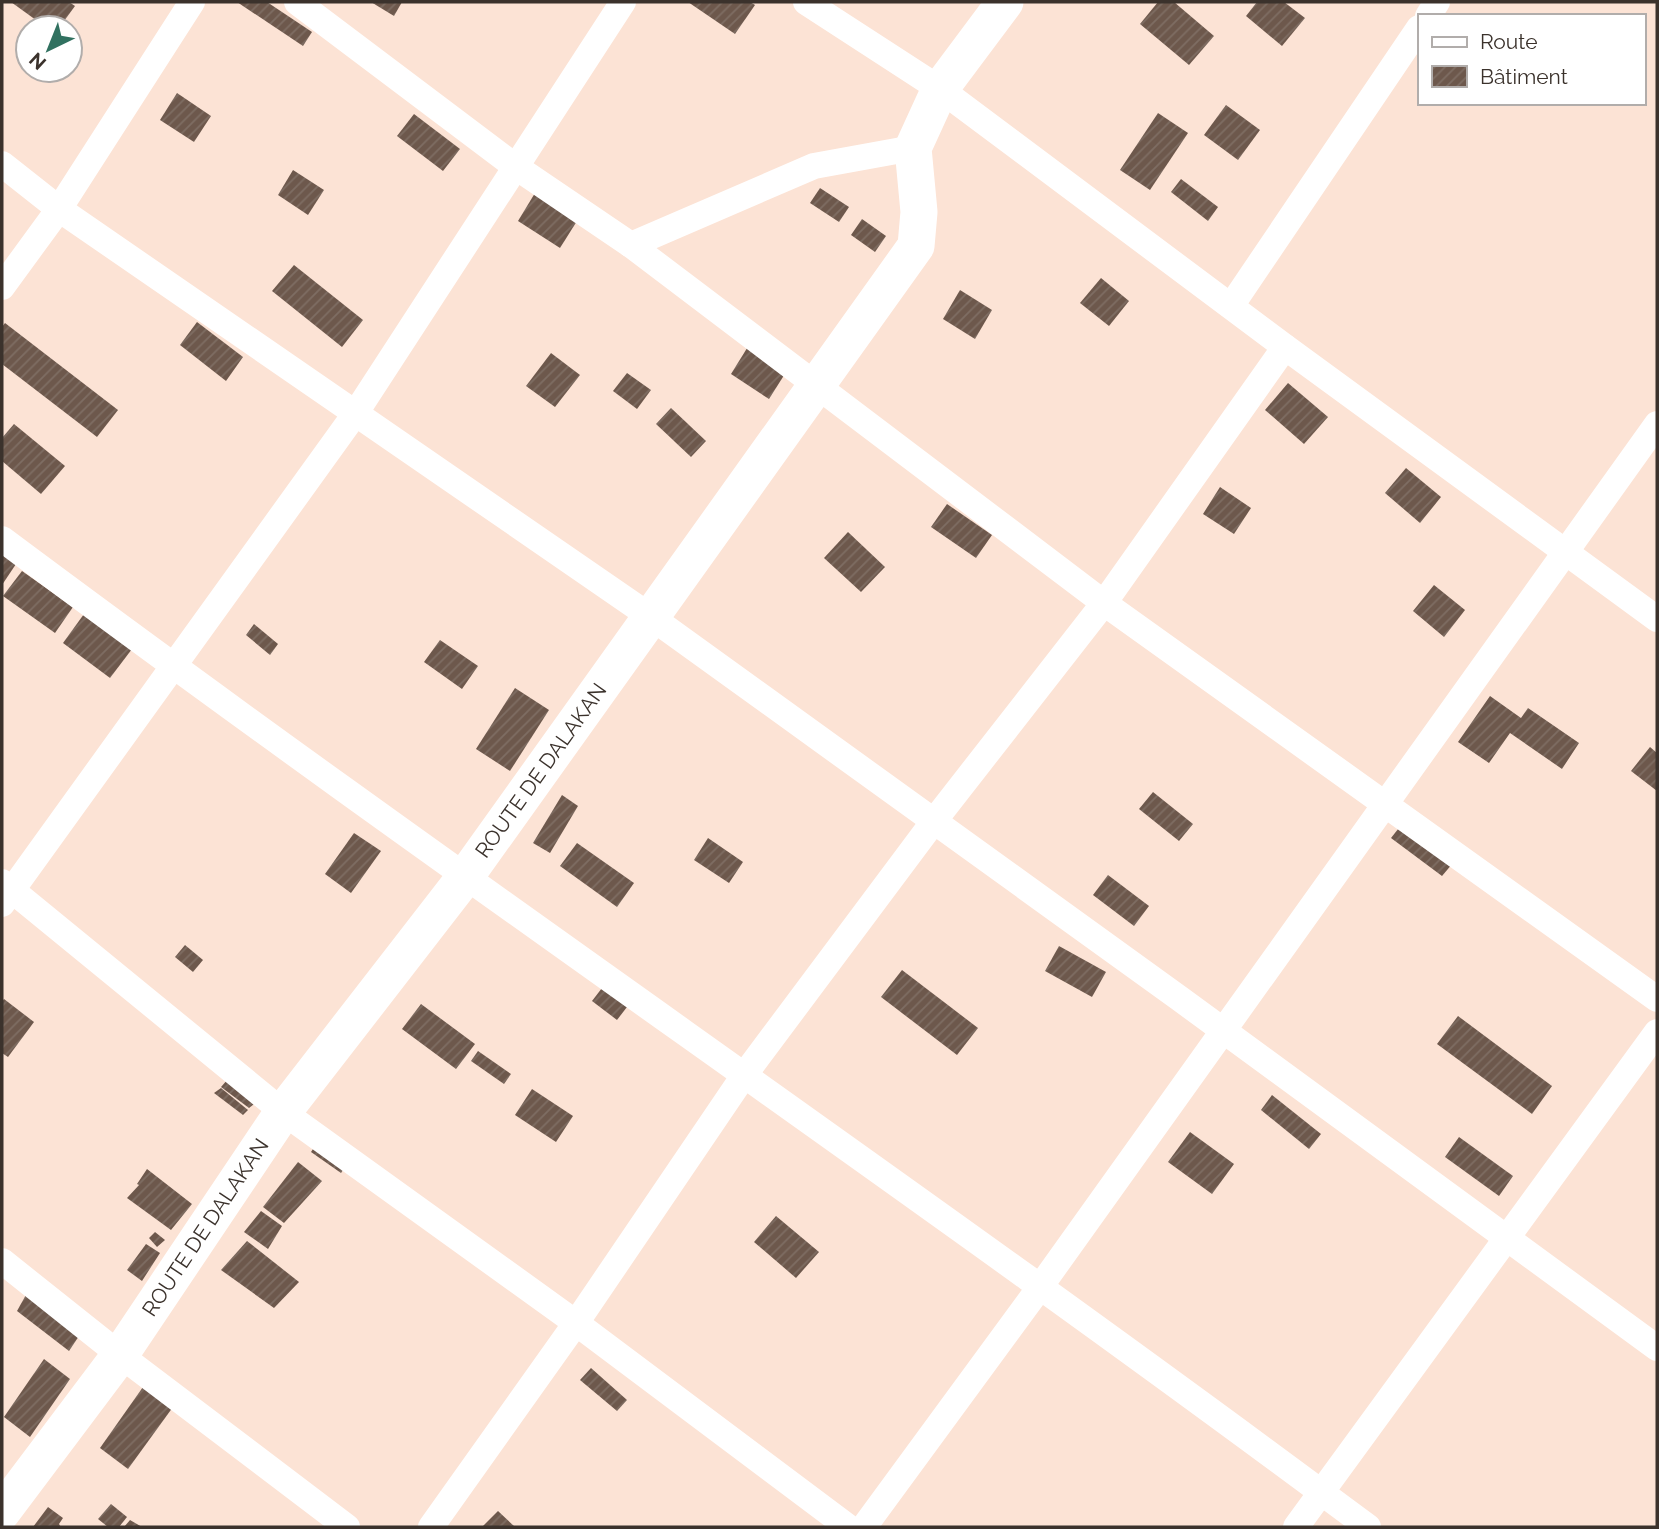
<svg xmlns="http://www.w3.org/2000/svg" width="1659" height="1529" viewBox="0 0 1659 1529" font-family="Raleway,sans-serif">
	<defs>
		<pattern id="building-hatch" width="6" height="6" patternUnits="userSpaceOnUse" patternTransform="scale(1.75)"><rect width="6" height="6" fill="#6d584c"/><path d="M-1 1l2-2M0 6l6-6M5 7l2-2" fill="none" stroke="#7e6d63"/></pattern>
	</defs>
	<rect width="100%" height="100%" fill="#fce3d5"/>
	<!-- building -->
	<g fill="url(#building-hatch)">
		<polygon points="11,2 69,2 75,6 59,28 47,28"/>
		<polygon points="237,2 267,2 312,32 303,46"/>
		<polygon points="371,2 402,2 394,16"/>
		<polygon points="688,2 750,2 755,5 735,34"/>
		<polygon points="1158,2 1174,2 1214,36 1189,65 1140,24"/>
		<polygon points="1257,2 1284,2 1305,18 1282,46 1246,16"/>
		<polygon points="177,93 211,116 194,142 160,120"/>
		<polygon points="1226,105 1260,130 1238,160 1204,135"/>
		<polygon points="1158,113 1188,133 1150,190 1120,170"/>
		<polygon points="414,114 460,149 443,171 397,136"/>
		<polygon points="293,170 324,190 308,215 278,195"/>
		<polygon points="1181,179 1218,207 1208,221 1171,192"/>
		<polygon points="820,188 849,207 839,222 810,203"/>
		<polygon points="535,193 577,221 560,248 518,221"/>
		<polygon points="862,219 886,236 875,252 851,235"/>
		<polygon points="294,265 363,320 342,347 272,291"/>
		<polygon points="1101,278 1129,301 1109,326 1080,303"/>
		<polygon points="960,290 992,310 975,339 943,319"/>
		<polygon points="197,322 243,357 226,381 180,345"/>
		<polygon points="5,323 118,410 97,437 2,364 2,327"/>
		<polygon points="749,345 788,369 769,399 731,374"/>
		<polygon points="551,353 580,375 555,407 526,386"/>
		<polygon points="627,373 651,390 637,409 613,391"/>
		<polygon points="1288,383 1328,417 1304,444 1265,410"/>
		<polygon points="671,408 706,441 691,457 656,424"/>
		<polygon points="14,424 65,466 41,494 2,461 2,438"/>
		<polygon points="1406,468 1441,497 1420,523 1385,493"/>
		<polygon points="1220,487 1251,508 1234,534 1203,514"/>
		<polygon points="947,504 992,535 976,558 931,527"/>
		<polygon points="848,532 885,567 861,592 824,558"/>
		<polygon points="2,546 20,558 2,585"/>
		<polygon points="22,571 73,607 55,633 3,596"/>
		<polygon points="1434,585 1465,610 1444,637 1413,611"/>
		<polygon points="84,614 132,649 110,678 63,643"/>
		<polygon points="254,624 278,644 270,655 246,635"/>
		<polygon points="440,640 478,666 462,689 424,662"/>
		<polygon points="515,688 549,710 510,771 476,749"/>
		<polygon points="1490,696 1521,718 1528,708 1579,743 1562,769 1510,733 1489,763 1458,742"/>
		<polygon points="1650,747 1657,753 1657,791 1631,771"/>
		<polygon points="1153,792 1193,824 1179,841 1139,809"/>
		<polygon points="562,795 578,806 550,853 533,843"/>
		<polygon points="1402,824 1453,863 1442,876 1391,838"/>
		<polygon points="354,833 381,851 351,893 325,874"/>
		<polygon points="708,838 743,862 729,883 694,860"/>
		<polygon points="577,843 634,883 617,907 560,866"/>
		<polygon points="1108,875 1149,906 1134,926 1093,895"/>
		<polygon points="185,945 203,960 193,972 175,957"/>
		<polygon points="1059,946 1106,972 1092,997 1045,971"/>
		<polygon points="902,970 978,1028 957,1055 881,997"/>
		<polygon points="602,988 627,1007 617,1020 592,1001"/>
		<polygon points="4,999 34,1022 8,1057 2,1053 2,1002"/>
		<polygon points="421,1004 475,1044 456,1069 402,1029"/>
		<polygon points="1458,1016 1552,1086 1532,1114 1437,1044"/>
		<polygon points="478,1051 511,1074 504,1084 471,1061"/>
		<polygon points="228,1079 258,1101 249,1108 221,1087"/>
		<polygon points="221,1088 248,1110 243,1115 214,1093"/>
		<polygon points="532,1089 573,1116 556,1142 515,1115"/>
		<polygon points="1272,1095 1321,1134 1309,1149 1261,1110"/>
		<polygon points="1190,1132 1234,1164 1212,1194 1168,1162"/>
		<polygon points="1459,1137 1513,1176 1499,1196 1445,1157"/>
		<polygon points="317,1143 347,1164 341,1173 311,1152"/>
		<polygon points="298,1162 322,1181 284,1223 263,1207"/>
		<polygon points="147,1169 192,1204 171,1230 127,1198 139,1185 137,1184"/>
		<polygon points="261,1211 282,1226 268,1249 244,1232"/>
		<polygon points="776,1216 819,1252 796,1278 754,1242"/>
		<polygon points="155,1232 165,1240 157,1247 149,1238"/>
		<polygon points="247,1241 299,1282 274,1308 221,1270"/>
		<polygon points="146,1244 160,1253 142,1281 127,1270"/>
		<polygon points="27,1293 81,1333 69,1351 17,1311"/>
		<polygon points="44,1359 70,1379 30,1437 4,1417"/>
		<polygon points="591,1368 627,1400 617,1411 580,1380"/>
		<polygon points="143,1387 173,1407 128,1469 100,1448"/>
		<polygon points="111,1504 127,1517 119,1527 108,1527 98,1519"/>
		<polygon points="48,1507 63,1518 59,1524 61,1527 33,1527"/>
		<polygon points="498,1511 515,1527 482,1527"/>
		<polygon points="130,1520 142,1527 124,1527"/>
	</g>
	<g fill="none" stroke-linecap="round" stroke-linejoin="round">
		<!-- street -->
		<g stroke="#fff" stroke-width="26">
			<polyline points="297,2 516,167 631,245 1104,603 1657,999"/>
			<polyline points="806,2 940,89 1285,347 1657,619"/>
			<polyline points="1428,16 1437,2"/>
			<polyline points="2,164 59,209 651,617 1179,998 1657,1348"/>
			<polyline points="631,245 814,166 913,148"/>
			<polyline points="2,287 59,209 192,2"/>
			<polyline points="1231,306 1419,28"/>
			<path d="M2,539c450,336 916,652 1366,988"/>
			<polyline points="2,882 283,1112 576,1323 848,1527"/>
			<polyline points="2,904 355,414 623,2"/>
			<polyline points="2,1261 120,1355 347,1527"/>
			<polyline points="431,1527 576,1323 745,1074 934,821 1104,603 1285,347"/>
			<polyline points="864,1527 1040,1287 1657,424"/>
			<polyline points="1296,1527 1657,1032"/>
		</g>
		<!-- secondary -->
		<path stroke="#fff" stroke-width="37" id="s1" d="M2,1512l118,-157 163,-243 182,-235 451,-631 3,-34 -6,-64 27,-59 65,-87"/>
	</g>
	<g text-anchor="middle" stroke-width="7" stroke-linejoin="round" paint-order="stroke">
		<!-- street labels -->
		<g font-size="21" fill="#3b322c" stroke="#fff">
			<text dy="7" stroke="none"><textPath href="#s1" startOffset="917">ROUTE DE DALAKAN</textPath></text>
			<text dy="7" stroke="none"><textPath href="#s1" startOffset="350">ROUTE DE DALAKAN</textPath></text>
		</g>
	</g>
	<!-- border -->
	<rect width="1659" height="1529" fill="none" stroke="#3b322c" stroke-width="7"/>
	<!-- legend -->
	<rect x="1418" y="14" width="228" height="91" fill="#ffffff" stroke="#b1adab" stroke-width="2"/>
	<rect x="1432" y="37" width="35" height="10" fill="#ffffff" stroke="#b1adab" stroke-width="2"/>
	<text x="1480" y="49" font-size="21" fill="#3b322c">Route</text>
	<rect x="1432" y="66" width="35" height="21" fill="url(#building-hatch)" stroke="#b1adab" stroke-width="2"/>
	<text x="1480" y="84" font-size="21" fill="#3b322c">Bâtiment</text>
	<!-- north arrow -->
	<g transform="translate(49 49) rotate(223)"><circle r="33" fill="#ffffff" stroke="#b1adab" stroke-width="2"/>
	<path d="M0-5L12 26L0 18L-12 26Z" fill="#317160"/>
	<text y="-10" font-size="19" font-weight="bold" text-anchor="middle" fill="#3b322c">N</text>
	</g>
</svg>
